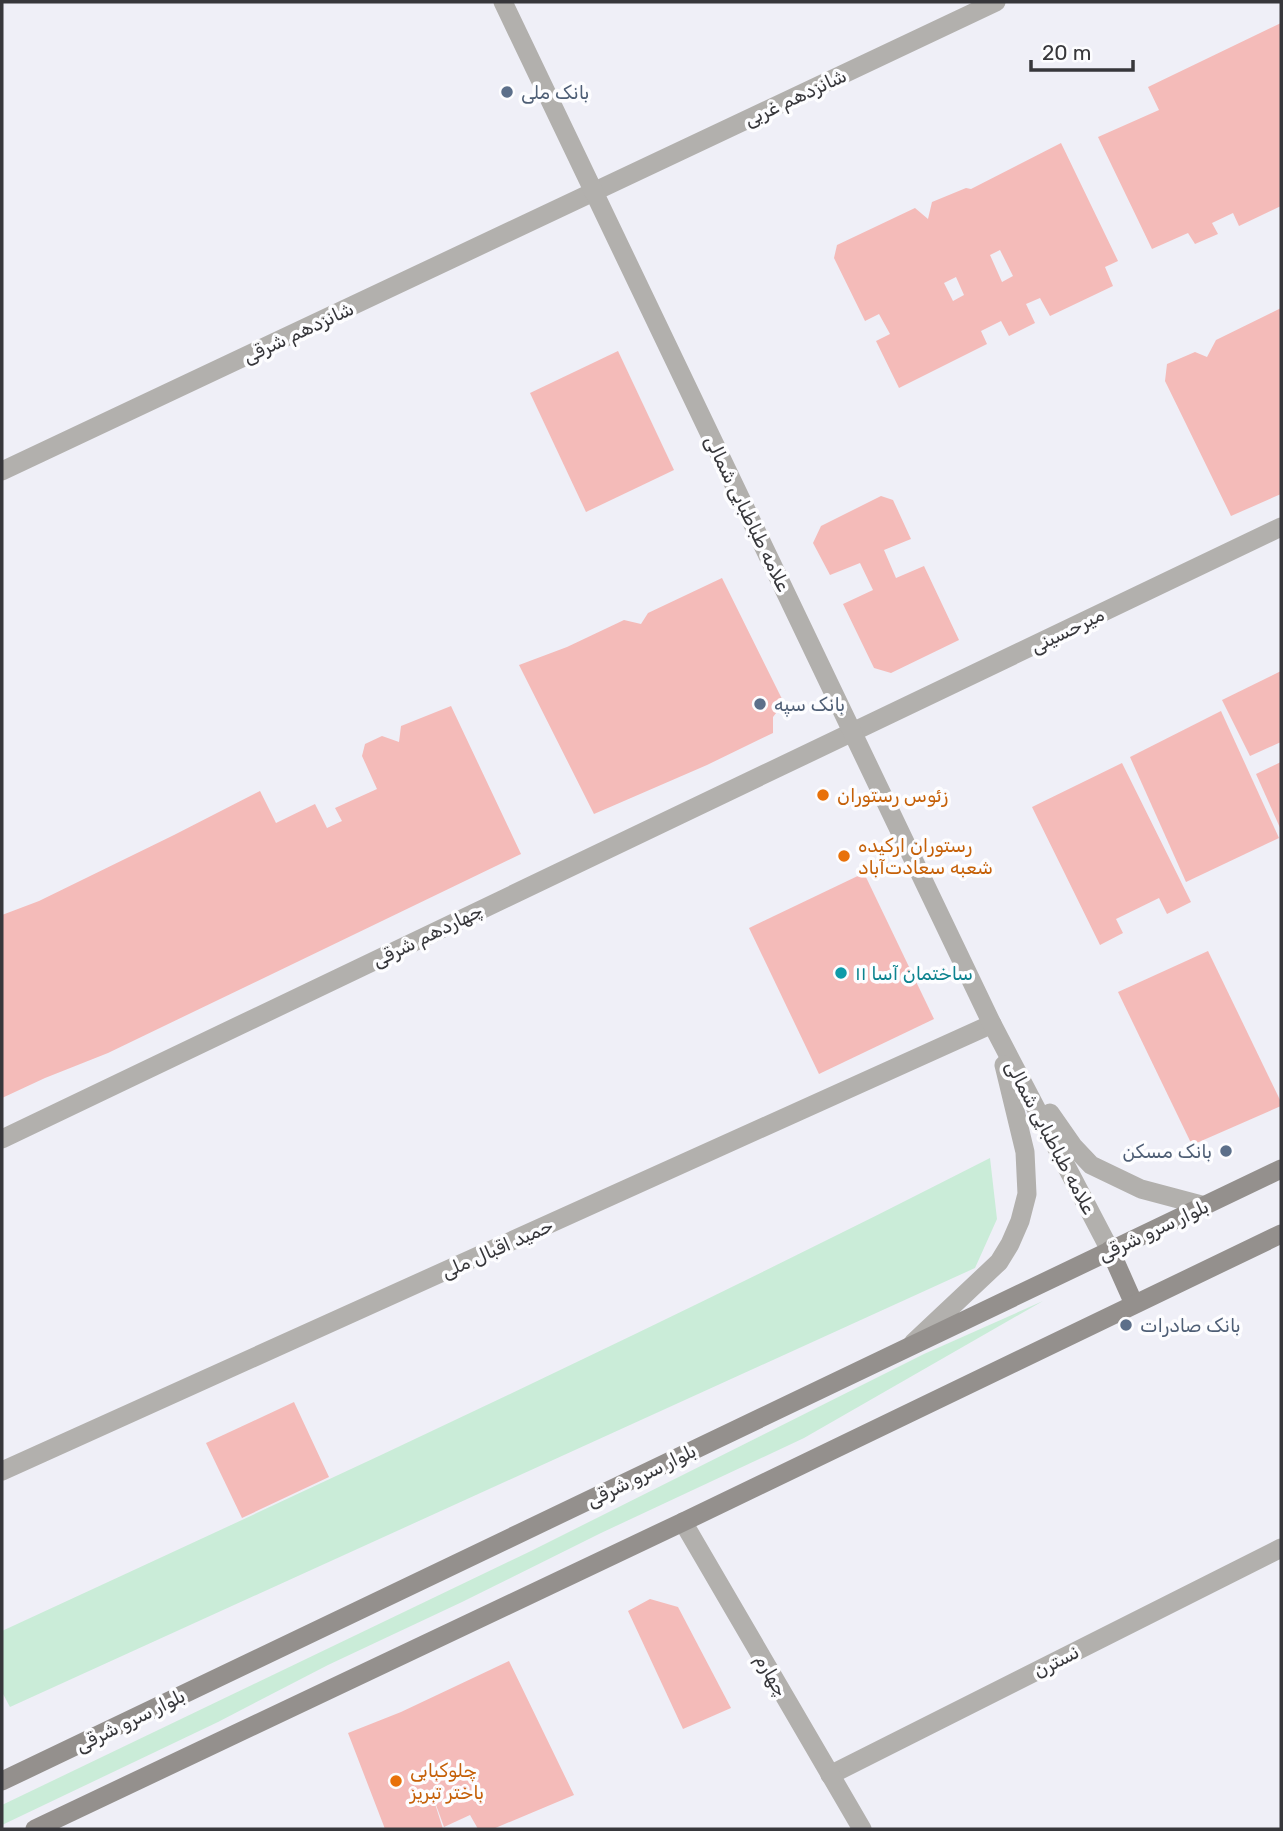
<svg xmlns="http://www.w3.org/2000/svg" width="1283" height="1831" viewBox="0 0 1283 1831" font-family="Rubik,Vazirmatn,sans-serif">
	<rect width="100%" height="100%" fill="#efeff7"/>
	<!-- green -->
	<g fill="#caecd8">
		<path d="M990,1158l7,61 -22,49 -965,439 -8,-15v-61c332,-153 663,-307 988,-473z"/>
		<polygon points="1043,1301 804,1438 601,1533 462,1602 328,1665 218,1722 2,1825 2,1805 531,1551 924,1354"/>
	</g>
	<!-- building -->
	<g fill="#f4bbb9" fill-rule="evenodd">
		<polygon points="1281,23 1281,206 1239,226 1233,213 1212,223 1218,234 1195,244 1188,233 1152,249 1098,137 1159,110 1148,87"/>
		<path d="M1061,143l57,118 -13,6 8,19 -63,30 -10,-18 -14,6 9,19 -26,13 -8,-15 -20,10 6,13 -88,44 -23,-47 14,-7 -11,-20 -14,7 -31,-63 3,-13 78,-37 13,11 4,-17 34,-14 5,1zM1000,250l13,26 -11,6 -12,-27zM956,277l8,18 -11,6 -9,-18z"/>
		<polygon points="1281,308 1281,494 1231,516 1165,381 1167,364 1195,352 1207,357 1216,340"/>
		<polygon points="618,351 674,470 586,512 530,393"/>
		<polygon points="881,496 893,500 911,539 884,550 896,578 924,566 959,640 891,673 874,668 843,604 873,590 860,563 830,575 813,543 821,526"/>
		<polygon points="722,578 784,703 773,717 773,733 707,765 594,814 519,665 567,647 624,620 641,624 648,613"/>
		<polygon points="1281,671 1281,742 1250,756 1222,700"/>
		<polygon points="451,706 521,854 108,1053 45,1078 2,1098 2,915 39,901 174,835 260,791 276,823 315,804 327,828 342,821 335,808 377,789 362,756 365,744 382,736 399,742 401,726"/>
		<polygon points="1221,711 1279,838 1186,882 1130,757"/>
		<polygon points="1281,762 1281,830 1256,774"/>
		<polygon points="1122,763 1191,902 1167,914 1159,898 1116,919 1123,933 1100,945 1032,807"/>
		<polygon points="864,873 934,1019 819,1074 749,928"/>
		<polygon points="1208,951 1281,1102 1281,1106 1192,1145 1118,992"/>
		<polygon points="294,1402 329,1477 242,1518 206,1443"/>
		<polygon points="650,1599 678,1607 731,1708 683,1729 628,1611"/>
		<polygon points="509,1661 574,1795 493,1829 478,1829 470,1815 444,1827 431,1791 443,1829 385,1829 348,1733 401,1712"/>
	</g>
	<g fill="none" stroke-linecap="round" stroke-linejoin="round">
		<!-- minor -->
		<g stroke="#b2b0ad" stroke-width="19">
			<polyline points="2,471 996,2"/>
			<polyline points="2,1139 1281,527"/>
			<polyline points="2,1471 992,1024"/>
			<polyline points="830,1775 1281,1548"/>
		</g>
		<!-- tertiary -->
		<g stroke="#b2b0ad" stroke-width="19">
			<polyline points="503,2 992,1024 1110,1250"/>
			<polyline points="1050,1113 1073,1146 1091,1165 1141,1189 1205,1206"/>
			<polyline points="913,1343 999,1262 1010,1244 1020,1221 1027,1194 1025,1152 1004,1065"/>
			<polyline points="683,1522 862,1829"/>
		</g>
		<!-- secondary -->
		<g stroke="#94908d" stroke-width="19">
			<polyline points="1110,1250 1134,1304"/>
			<polyline points="2,1781 1281,1169"/>
			<polyline points="35,1829 683,1522 1281,1234"/>
		</g>
	</g>
	<!-- markers -->
	<g fill="#5c6f8a" stroke="#fdfdff" stroke-width="2.5">
		<circle cx="507" cy="92" r="7"/>
		<circle cx="760" cy="704" r="7"/>
		<circle cx="1226" cy="1151" r="7"/>
		<circle cx="1126" cy="1325" r="7"/>
	</g>
	<g fill="#e8710a" stroke="#fdfdff" stroke-width="2.5">
		<circle cx="823" cy="795" r="7"/>
		<circle cx="844" cy="856" r="7"/>
		<circle cx="396" cy="1781" r="7"/>
	</g>
	<circle fill="#0f9aa8" stroke="#fdfdff" stroke-width="2.5" cx="841" cy="973" r="7"/>
	<g text-anchor="middle" stroke-width="7" stroke-linejoin="round" paint-order="stroke">
		<!-- service labels -->
		<g font-size="19" fill="#4e5e75" stroke="#fdfdff" text-anchor="start">
			<text x="521" y="99">بانک ملی</text>
			<text x="774" y="711">بانک سپه</text>
			<text x="1212" y="1158" text-anchor="end">بانک مسکن</text>
			<text x="1140" y="1332">بانک صادرات</text>
		</g>
		<!-- street labels -->
		<g font-size="19" fill="#37373b" stroke="#fdfdff">
			<text transform="translate(795 97) rotate(-25)" y="7">شانزدهم غربی</text>
			<text transform="translate(298 332) rotate(-25)" y="7">شانزدهم شرقی</text>
			<text transform="translate(748 513) rotate(64)" y="7">علامه طباطبایی شمالی</text>
			<text transform="translate(1067 630) rotate(-26)" y="7">میرحسینی</text>
			<text transform="translate(427 935) rotate(-26)" y="7">چهاردهم شرقی</text>
			<text transform="translate(1051 1137) rotate(62)" y="7">علامه طباطبایی شمالی</text>
			<text transform="translate(1153 1230) rotate(-25)" y="7">بلوار سرو شرقی</text>
			<text transform="translate(497 1248) rotate(-24)" y="7">حمید اقبال ملی</text>
			<text transform="translate(641 1475) rotate(-26)" y="7">بلوار سرو شرقی</text>
			<text transform="translate(1056 1661) rotate(-27)" y="7">نسترن</text>
			<text transform="translate(772 1675) rotate(60)" y="7">چهارم</text>
			<text transform="translate(130 1720) rotate(-26)" y="7">بلوار سرو شرقی</text>
		</g>
		<!-- food labels -->
		<g font-size="19" fill="#c56008" stroke="#fdfdff" text-anchor="start">
			<text x="837" y="802">زئوس رستوران</text>
			<text x="858" y="852">رستوران ارکیده<tspan x="858" dy="22">شعبه سعادت‌آباد</tspan></text>
			<text x="410" y="1777">چلوکبابی<tspan x="410" dy="22">باختر تبریز</tspan></text>
		</g>
		<!-- culture labels -->
		<g font-size="19" fill="#0d838f" stroke="#fdfdff" text-anchor="start">
			<text x="855" y="980">ساختمان آسا ۱۱</text>
		</g>
	</g>
	<!-- border -->
	<rect width="1283" height="1831" fill="none" stroke="#37373b" stroke-width="7"/>
	<!-- scale -->
	<path d="M1031 60v10h102v-10" fill="none" stroke="#37373b" stroke-width="3.5"/>
	<text x="1042" y="60" font-size="21" fill="#37373b" stroke="#fdfdff" stroke-width="5" paint-order="stroke">20 m</text>
</svg>
